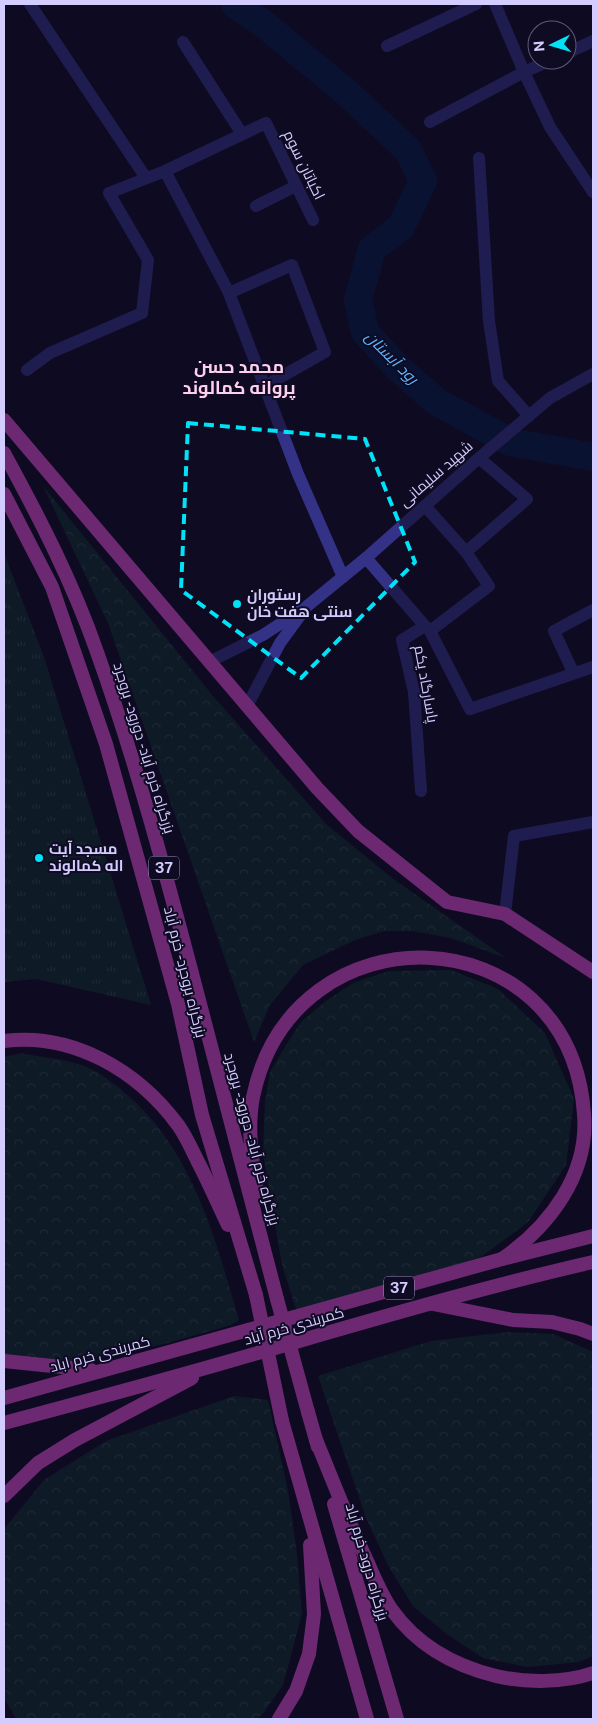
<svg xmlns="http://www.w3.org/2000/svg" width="597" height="1723" viewBox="0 0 597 1723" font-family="'Public Sans',Cairo,sans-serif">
	<defs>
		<pattern id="forest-crowns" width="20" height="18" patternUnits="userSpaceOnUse" patternTransform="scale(1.25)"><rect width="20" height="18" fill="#0e2e2c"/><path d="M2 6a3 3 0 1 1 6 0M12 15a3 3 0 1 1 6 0" fill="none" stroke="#304b4c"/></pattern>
		<pattern id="park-tufts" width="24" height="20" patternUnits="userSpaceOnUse" patternTransform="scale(1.25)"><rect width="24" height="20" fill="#0e2e2c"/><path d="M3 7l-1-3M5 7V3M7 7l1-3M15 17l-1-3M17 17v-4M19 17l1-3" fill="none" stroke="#304b4c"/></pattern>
	</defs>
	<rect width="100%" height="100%" fill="#0f0b23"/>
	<!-- forest -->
	<g fill="url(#forest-crowns)">
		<polygon points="43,486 213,696 326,824 392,878 506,958 451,938 412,931 385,931 355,940 303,965 270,1005 254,1042 108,623"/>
		<polygon points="451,970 498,989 545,1033 574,1099 566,1165 528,1222 481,1257 446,1269 297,1312 282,1265 263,1153 265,1102 270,1072 286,1045 301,1022 326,1001 353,983 389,971"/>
		<path d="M21,1053c18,4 44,6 60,12 17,5 31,17 44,28 68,57 90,145 114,227l-8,5 -67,19 -93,19 -67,-8v-298z"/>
		<polygon points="508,1332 553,1334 593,1352 593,1656 579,1662 527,1667 483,1658 448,1635 413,1606 389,1567 366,1518 318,1376 431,1341"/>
		<polygon points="234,1396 268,1400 288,1491 297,1554 302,1614 283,1685 262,1715 256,1719 16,1719 4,1698 4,1529 44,1480 106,1441"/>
	</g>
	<!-- park -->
	<polygon fill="url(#park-tufts)" points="4,553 44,657 151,1005 36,979 4,982"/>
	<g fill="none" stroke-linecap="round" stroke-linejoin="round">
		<!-- river -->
		<polyline stroke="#051c43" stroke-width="28" points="235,4 265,25 346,92 408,150 423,181 401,227 372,249 358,300 365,332 399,369 437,402 510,442 593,457"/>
		<!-- minor -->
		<g stroke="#343287" stroke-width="12">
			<polyline points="30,4 146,178"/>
			<polyline points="495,4 524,72 550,127 593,192"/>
			<polyline points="183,42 242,134"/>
			<polyline points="387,46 476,4"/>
			<polyline points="567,53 593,41"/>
			<polyline points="430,122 524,72 551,60"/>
			<polyline points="479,158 489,321 498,381 529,416"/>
			<polyline points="165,171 229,293 298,474 343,577"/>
			<polyline points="256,206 296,186"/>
			<polyline points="229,293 292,265 325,352 265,386"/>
			<polyline points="27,370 50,353 142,313 148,260 109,193 165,171 266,123 313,220"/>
			<polyline points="425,506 466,552"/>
			<polyline points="366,558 425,626 402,640 414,692 421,791"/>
			<polyline points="425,626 430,631 470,709 593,667"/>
			<polyline points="430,631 489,586 466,552 527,499 479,458"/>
			<polyline points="573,672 554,631 593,610"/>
			<polyline points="505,914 514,836 593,822"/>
		</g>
		<!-- tertiary -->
		<g stroke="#343287" stroke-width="12">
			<polyline points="209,662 263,635 306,607 366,558 479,458 550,398 593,374"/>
			<polyline points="247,706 280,643 302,613"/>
		</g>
		<!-- trunk -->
		<g stroke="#de4ed0" stroke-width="14">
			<polyline points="4,420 317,788 358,831 447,902 505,914 593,972"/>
			<path d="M4,453c35,64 69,130 93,199 41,115 72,234 103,352 25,99 51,197 77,295"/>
			<polyline points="4,494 52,587 106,744 178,1004 202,1115 256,1295"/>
			<path d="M4,1041c69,-9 134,30 174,84 8,11 14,25 20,37 11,21 20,42 30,63"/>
			<path d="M257,1192c-5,-31 -10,-64 -4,-95 40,-193 317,-184 331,17 5,60 -34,112 -82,145"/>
			<polyline points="433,1304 513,1320 552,1322 580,1329 593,1334"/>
			<polyline points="4,1361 91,1370"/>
			<polyline points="4,1398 502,1259 593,1236"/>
			<polyline points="308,1412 318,1447"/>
			<polyline points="282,1421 367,1719"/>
			<path d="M4,1423c71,-19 142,-38 212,-58 126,-36 250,-74 377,-103"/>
			<path d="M316,1440c17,41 33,83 52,123 7,16 14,33 24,47 25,35 63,56 104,66 29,7 68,7 97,-3"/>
			<polyline points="4,1496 38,1463 75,1440 192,1378"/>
			<polyline points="334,1504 397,1719"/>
			<polyline points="279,1719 296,1691 309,1654 314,1614 310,1545"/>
		</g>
		<!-- trunk-bridge -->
		<g stroke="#de4ed0" stroke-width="14">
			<polyline points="256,1295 282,1421"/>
			<polyline points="277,1299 308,1412"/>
		</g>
	</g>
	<!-- marked area -->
	<path d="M0 0H597V1723H0ZM188,423l177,16 50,123 -114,116 -120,-88z" fill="#0f0b23" fill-opacity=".55" fill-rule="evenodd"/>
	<path fill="none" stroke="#00e2f8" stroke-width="4" stroke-dasharray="10 6" stroke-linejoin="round" d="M188,423l177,16 50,123 -114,116 -120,-88z"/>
	<!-- markers -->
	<g fill="#00e2f8" stroke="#0f0b23" stroke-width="2">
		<circle cx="237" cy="604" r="5"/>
		<circle cx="39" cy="858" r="5"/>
	</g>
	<g text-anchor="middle" stroke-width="4" stroke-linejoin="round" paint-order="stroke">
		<!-- shield labels -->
		<g fill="#0f0b23" stroke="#9893bd" stroke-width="1">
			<rect x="149" y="856.5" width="30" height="23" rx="4"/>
			<rect x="384" y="1276.5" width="30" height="23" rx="4"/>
		</g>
		<g font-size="14" font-weight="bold" fill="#d3cdff">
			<text x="164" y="873">37</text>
			<text x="399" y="1293">37</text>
		</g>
		<!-- street labels -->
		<g font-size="15" fill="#d3cdff" stroke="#0f0b23">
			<text transform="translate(304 165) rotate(64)" y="5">اکباتان سوم</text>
			<text transform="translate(436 474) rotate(-41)" y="5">شهید سلیمانی</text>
			<text transform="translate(426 684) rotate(80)" y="5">پاسارگاد یکم</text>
			<text transform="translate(144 748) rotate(73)" y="5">بزرگراه خرم آباد - دورود - بروجرد</text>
			<text transform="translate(185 972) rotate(76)" y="5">بزرگراه بروجرد - خرم آباد</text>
			<text transform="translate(252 1139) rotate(75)" y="5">بزرگراه خرم آباد - دورود - بروجرد</text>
			<text transform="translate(294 1326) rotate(-16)" y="5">کمربندی خرم آباد</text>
			<text transform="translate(100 1354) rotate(-15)" y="5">کمربندی خرم اباد</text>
			<text transform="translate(367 1562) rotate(74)" y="5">بزرگراه درود-خرم آباد</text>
		</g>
		<!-- poi labels -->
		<g font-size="15" font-weight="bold" fill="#d3cdff" stroke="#0f0b23" text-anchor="start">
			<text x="247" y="600">رستوران<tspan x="247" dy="17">سنتی هفت خان</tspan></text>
			<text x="49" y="854">مسجد آیت<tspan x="49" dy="17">اله کمالوند</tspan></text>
		</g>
		<!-- water labels -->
		<g font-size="16" font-style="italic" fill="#5bb5ff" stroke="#0f0b23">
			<text transform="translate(392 357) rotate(45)" y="6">رود آبستان</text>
		</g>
		<!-- quarter labels -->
		<g font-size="18" font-weight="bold" fill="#ffcfee" stroke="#0f0b23">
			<text x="239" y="373">محمد حسن<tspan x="239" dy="21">پروانه کمالوند</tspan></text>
		</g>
	</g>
	<!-- border -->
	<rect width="597" height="1723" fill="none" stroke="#d3cdff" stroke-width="10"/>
	<!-- north arrow -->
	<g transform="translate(552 45) rotate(265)"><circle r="24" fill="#0f0b23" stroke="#5d597b"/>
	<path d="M0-4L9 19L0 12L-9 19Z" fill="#00e2f8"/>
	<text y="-8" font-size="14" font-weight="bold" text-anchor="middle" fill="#d3cdff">N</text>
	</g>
</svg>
